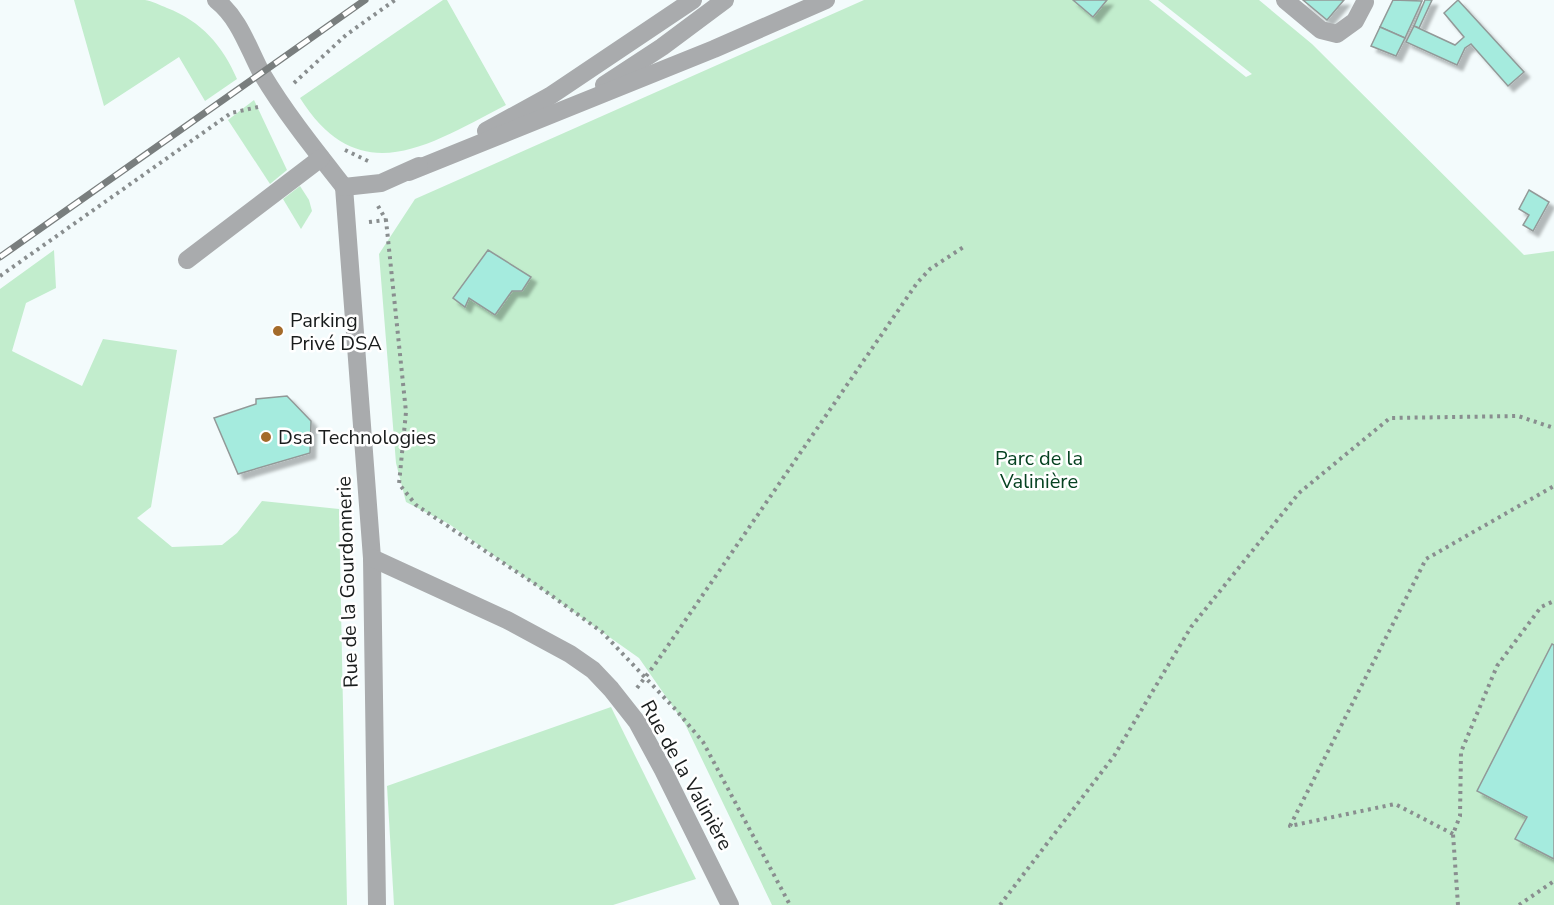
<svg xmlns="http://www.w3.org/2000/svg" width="1554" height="905" viewBox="0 0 1554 905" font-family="'Nunito Sans',sans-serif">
	<defs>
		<filter id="shadow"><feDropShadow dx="5.5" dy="5.5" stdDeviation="1.5" flood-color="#0004"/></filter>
	</defs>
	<rect width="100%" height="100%" fill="#f3fbfc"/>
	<!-- green -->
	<g fill="#c2edcd">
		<path d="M74,0c23,0 48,0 71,0 7,1 15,5 22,8 34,13 56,38 70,71l-32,22 -26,-44 -75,49z"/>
		<path d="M443,0h4l59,105c-76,39 -146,88 -206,-7z"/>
		<polygon points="864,0 1149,0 1246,77 1252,74 1158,0 1259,0 1312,44 1524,255 1554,251 1554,905 772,905 685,724 639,658 449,524 406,502 396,463 379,254 415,199"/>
		<polygon points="254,100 287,170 270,184 228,120"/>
		<polygon points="300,186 309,200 312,211 301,229 283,199"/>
		<polygon points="54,250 56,288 26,303 12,351 82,386 103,339 177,350 151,507 137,518 172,547 222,545 237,533 262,501 339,509 347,905 0,905 0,289"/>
		<polygon points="611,707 696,879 613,905 394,905 387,786"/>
	</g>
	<!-- building -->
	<g fill="#a5ebde" stroke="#929998" stroke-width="1.5" filter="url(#shadow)">
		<polygon points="1073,0 1107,0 1093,17"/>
		<polygon points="1303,0 1344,0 1327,20"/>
		<polygon points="1393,0 1422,1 1405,38 1380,27"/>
		<polygon points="1425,0 1432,0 1419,28 1414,26"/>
		<polygon points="1458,0 1524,72 1508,86 1471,44 1465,48 1457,65 1406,42 1414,26 1455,45 1464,37 1444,13"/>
		<polygon points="1380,27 1405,38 1396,56 1371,46"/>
		<polygon points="1529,190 1549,202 1533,231 1523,225 1529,215 1519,209"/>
		<polygon points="488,250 531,277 522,291 512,291 495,315 469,298 465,307 453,298"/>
		<polygon points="287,396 311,421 310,453 238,474 214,418 256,404 256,399"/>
		<polygon points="1552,644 1554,645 1554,859 1515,839 1527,817 1477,791"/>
	</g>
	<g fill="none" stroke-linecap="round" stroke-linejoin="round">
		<!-- path -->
		<g stroke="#898e8f" stroke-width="4" stroke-dasharray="3 4.5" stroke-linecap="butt">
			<polyline points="294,83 346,35 395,0"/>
			<polyline points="345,150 368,161"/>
			<polyline points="378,206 386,220 406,412 399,484 416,505 538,586 602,632 676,710 703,742 790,905"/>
			<polyline points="369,222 386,220"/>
			<polyline points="0,276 231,113 258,107"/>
			<polyline points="637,688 656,663 917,283 930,269 965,246"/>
			<polyline points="1453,834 1395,804 1290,826 1426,559 1554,486"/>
			<polyline points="1000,905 1114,756 1191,627 1299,493 1390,418 1518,416 1554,428"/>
			<polyline points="1458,905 1453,834 1460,816 1461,752 1497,666 1541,607 1554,601"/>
			<polyline points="1519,905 1554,881"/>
		</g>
		<!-- minor -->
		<g stroke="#a9abad" stroke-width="18">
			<path d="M216,0c24,19 32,48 46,74 24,40 53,76 82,113"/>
			<polyline points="1285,0 1321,30 1337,34 1355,21 1365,2"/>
			<polyline points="604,85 662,47 725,0"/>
			<polyline points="486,131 550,96 693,0"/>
			<polyline points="409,172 714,49 826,0"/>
			<polyline points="344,187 372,558 377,905"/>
			<polyline points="344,187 381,183 419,166"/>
			<polyline points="187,260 321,158"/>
			<polyline points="372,558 507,620 570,654 593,670 611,689 637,722 663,770 730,905"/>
		</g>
		<!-- rail casing -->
		<g stroke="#797e7e" stroke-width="7">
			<polyline id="rail" points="0,257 365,0"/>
		</g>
		<!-- rail -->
		<use href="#rail" stroke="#fff" stroke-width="4.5" stroke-dasharray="14" stroke-linecap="butt"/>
	</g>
	<!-- markers -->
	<g fill="#a46b2a" stroke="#fff" stroke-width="2">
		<circle cx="278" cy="331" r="6"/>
		<circle cx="266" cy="437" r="6"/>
	</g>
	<g text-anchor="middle" stroke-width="5" stroke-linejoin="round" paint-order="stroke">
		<!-- poi labels -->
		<g font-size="20" fill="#191c1c" stroke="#fff" text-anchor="start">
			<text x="290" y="327">Parking<tspan x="290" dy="23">Privé DSA</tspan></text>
			<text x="278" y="444">Dsa Technologies</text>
		</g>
		<!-- park labels -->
		<g font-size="20" fill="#064221" stroke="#fff">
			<text x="1039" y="465">Parc de la<tspan x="1039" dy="23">Valinière</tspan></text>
		</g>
		<!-- street labels -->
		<g font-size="20" fill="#191c1c" stroke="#fff">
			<text transform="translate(347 582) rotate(-92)" y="7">Rue de la Gourdonnerie</text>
			<text transform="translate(687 775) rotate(61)" y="7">Rue de la Valinière</text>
		</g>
	</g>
</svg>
